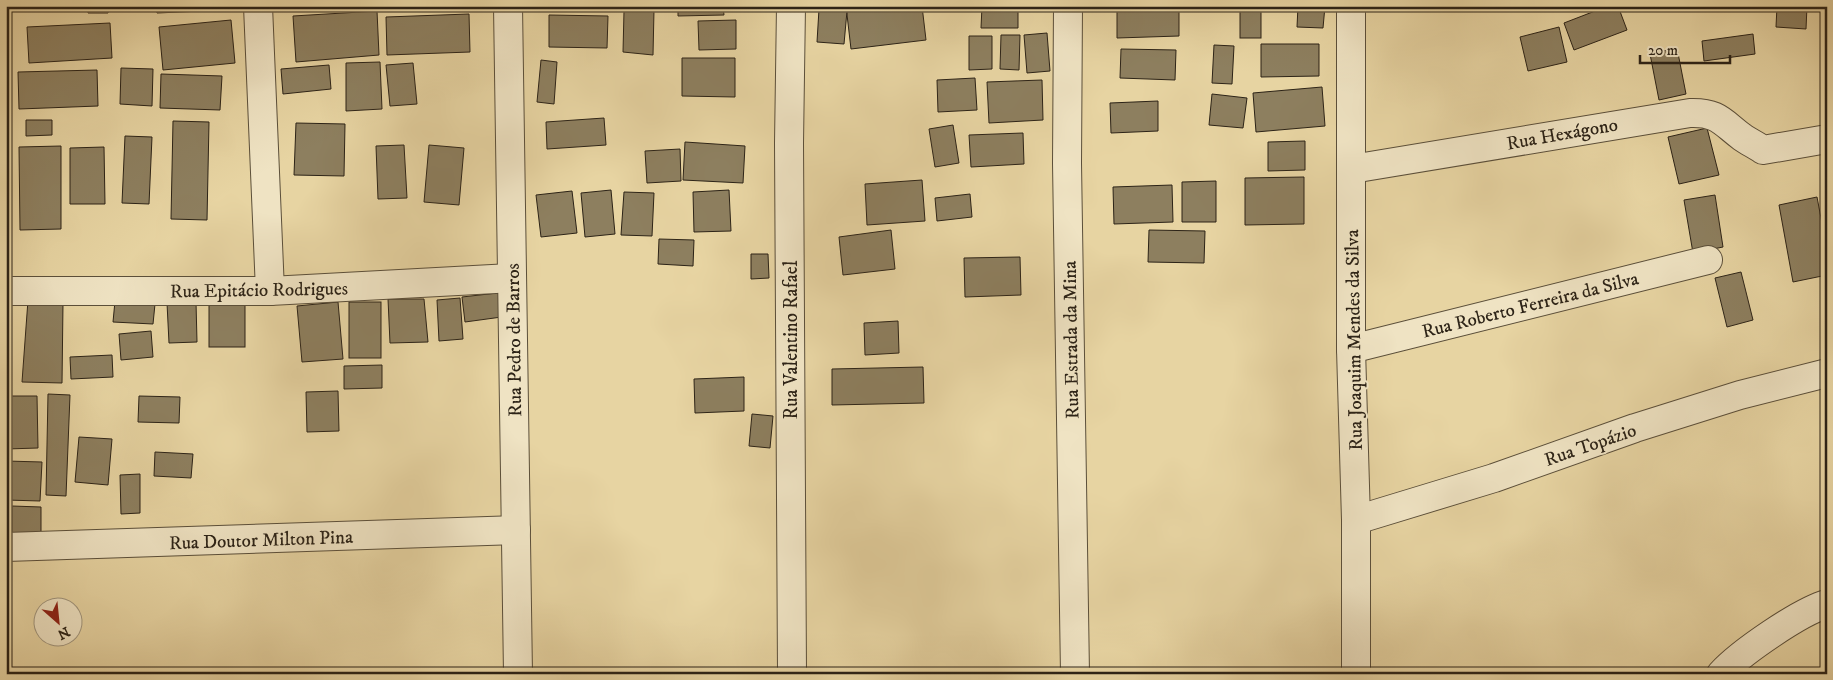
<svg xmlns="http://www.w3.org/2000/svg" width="1833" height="680" viewBox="0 0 1833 680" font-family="'IM FELL DW Pica',serif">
	<rect width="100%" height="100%" fill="#e7d4a2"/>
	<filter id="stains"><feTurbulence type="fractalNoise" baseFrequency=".004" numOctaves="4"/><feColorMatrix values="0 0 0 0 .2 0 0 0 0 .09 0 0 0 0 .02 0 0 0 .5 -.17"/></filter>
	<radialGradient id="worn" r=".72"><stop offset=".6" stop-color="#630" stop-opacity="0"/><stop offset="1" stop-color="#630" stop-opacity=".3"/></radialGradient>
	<!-- building -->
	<g fill="#8d7f5f" stroke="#2c2317">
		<polygon points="88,6 109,6 108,13 88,13"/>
		<polygon points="156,6 201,6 202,11 157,13"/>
		<polygon points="307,6 344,6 344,8"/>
		<polygon points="678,6 723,6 724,15 678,16"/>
		<polygon points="846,6 922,6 926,40 851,49"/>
		<polygon points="982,6 1018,6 1018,28 981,28"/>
		<rect x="1240" y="6" width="21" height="32"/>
		<polygon points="1298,6 1325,6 1323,28 1297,27"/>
		<polygon points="1608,6 1618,6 1627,30 1574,50 1564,23"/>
		<polygon points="1777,6 1807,6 1806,29 1776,27"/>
		<polygon points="819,9 847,11 844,44 817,42"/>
		<polygon points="1179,9 1179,36 1117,38 1117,11"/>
		<polygon points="654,10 653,55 623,52 624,11"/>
		<polygon points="377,11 379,55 296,62 293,16"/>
		<polygon points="469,14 470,52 387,55 386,17"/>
		<polygon points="549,15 608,16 607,48 549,47"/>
		<polygon points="231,20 235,63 163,70 159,27"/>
		<polygon points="736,20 736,49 699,50 698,21"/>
		<polygon points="110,23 112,58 29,63 27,27"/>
		<polygon points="1559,27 1567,62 1528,71 1520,37"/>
		<polygon points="1047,33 1050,71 1027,73 1024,35"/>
		<polygon points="1753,34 1755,54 1704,61 1702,41"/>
		<polygon points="1001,35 1020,35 1019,70 1000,69"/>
		<polygon points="969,36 992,36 992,69 969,70"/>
		<polygon points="1261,44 1319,44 1319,76 1261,77"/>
		<polygon points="1214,45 1234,46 1232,84 1212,83"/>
		<polygon points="1677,48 1686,94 1659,100 1650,54"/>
		<polygon points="1121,49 1176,50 1175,80 1120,78"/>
		<polygon points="682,58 735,58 735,97 682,96"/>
		<polygon points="541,60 557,62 554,104 537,102"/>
		<polygon points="380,62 382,109 346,111 346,63"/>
		<polygon points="413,63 417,104 390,106 386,65"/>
		<polygon points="329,65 331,89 283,94 281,69"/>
		<polygon points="121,68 153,69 152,106 120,104"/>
		<polygon points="97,70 98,106 19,109 18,72"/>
		<polygon points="161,74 222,76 220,110 160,108"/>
		<polygon points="975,78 977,110 938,112 937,80"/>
		<polygon points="1042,80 1043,120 989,123 987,82"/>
		<polygon points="1322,87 1325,126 1256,132 1253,93"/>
		<polygon points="1212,94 1247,98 1243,128 1209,125"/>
		<polygon points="1158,101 1158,131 1111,133 1110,103"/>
		<polygon points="604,118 606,145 547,149 546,122"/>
		<polygon points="26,120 52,120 52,135 26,136"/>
		<polygon points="173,121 209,122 207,220 171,219"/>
		<polygon points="296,123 345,124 344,176 294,175"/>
		<polygon points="953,125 959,163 935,167 929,129"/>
		<polygon points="1707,128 1719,175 1679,184 1668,137"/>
		<polygon points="1023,133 1024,164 971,167 969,135"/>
		<polygon points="125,136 152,137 149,204 122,203"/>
		<polygon points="1305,141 1305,170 1268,171 1268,142"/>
		<polygon points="685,142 745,146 743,183 683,180"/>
		<polygon points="404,145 407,198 378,199 376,146"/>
		<polygon points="429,145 464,148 459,205 424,202"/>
		<polygon points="61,146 61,229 20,230 19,147"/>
		<polygon points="104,147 105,204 70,204 70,148"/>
		<polygon points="680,149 681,181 647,183 645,151"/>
		<polygon points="1304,177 1304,224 1245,225 1245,178"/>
		<polygon points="922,180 925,221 867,225 865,184"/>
		<polygon points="1216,181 1216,222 1182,222 1182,182"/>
		<polygon points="1172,185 1173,222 1114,224 1113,187"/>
		<polygon points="611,190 615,234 585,237 581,193"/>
		<polygon points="729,190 731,231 694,232 693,192"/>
		<polygon points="572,191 577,233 541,237 536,195"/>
		<polygon points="624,192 654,193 652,236 621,235"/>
		<polygon points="970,194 972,217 937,221 935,198"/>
		<polygon points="1715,195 1723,247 1693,253 1684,200"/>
		<polygon points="1817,197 1827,250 1827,275 1793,282 1779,205"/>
		<polygon points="891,230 895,269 843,275 839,237"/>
		<polygon points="1149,230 1205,231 1204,263 1148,262"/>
		<polygon points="659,239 694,240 693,266 658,264"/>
		<polygon points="751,254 768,254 769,278 751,279"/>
		<polygon points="1020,257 1021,295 965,297 964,258"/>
		<polygon points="1741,272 1753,320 1727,327 1715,278"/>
		<polygon points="506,292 509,316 465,322 462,297"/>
		<rect x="209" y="297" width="36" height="50"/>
		<polygon points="460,298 463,339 439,341 437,300"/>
		<polygon points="388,299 424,299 428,342 390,343"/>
		<polygon points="28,300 63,303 62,383 22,382"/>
		<polygon points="115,301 155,304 153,324 113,322"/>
		<polygon points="196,302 197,342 169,343 167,303"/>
		<polygon points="338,302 343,359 302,362 297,306"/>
		<rect x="349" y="302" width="32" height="56"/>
		<polygon points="898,321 899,353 865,355 864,323"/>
		<polygon points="151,331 153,357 121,360 119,334"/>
		<polygon points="112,355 113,377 71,379 70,357"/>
		<polygon points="382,365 382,388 344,389 344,366"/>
		<polygon points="923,367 924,403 832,405 832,369"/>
		<polygon points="744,377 744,411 695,413 694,379"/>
		<polygon points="338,391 339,431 307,432 306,392"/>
		<polygon points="48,394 70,395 66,496 46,495"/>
		<polygon points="6,396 37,396 38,448 6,449"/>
		<polygon points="139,396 180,397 179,423 138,422"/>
		<polygon points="752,414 773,416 770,448 749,446"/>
		<polygon points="79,437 112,439 108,485 75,482"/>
		<polygon points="155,452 193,454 191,478 154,476"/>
		<polygon points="6,461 42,462 40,501 6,500"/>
		<polygon points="140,474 140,513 121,514 120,475"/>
		<polygon points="12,506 41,507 41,539 12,539"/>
	</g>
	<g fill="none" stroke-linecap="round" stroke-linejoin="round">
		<!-- minor casing -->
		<g stroke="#5b4f3a" stroke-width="30">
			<g id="minor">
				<polyline points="258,6 270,291"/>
				<polyline points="508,6 518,674"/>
				<polyline points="791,6 789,143 792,674"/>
				<polyline points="1068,6 1067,163 1075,674"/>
				<polyline points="1351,6 1351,349 1356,520 1356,674"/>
				<path d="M1352,169l338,-56c28,-1 32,9 52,24 7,5 14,8 21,13l64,-11"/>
				<polyline points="6,291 270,291 512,278"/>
				<polyline points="1351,349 1708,260"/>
				<polyline points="1356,520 1494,478 1635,428 1740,395 1827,373"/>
				<polyline points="6,547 516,530"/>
				<path d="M1721,674c19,-21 80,-63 106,-70"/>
			</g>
		</g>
		<!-- minor -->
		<use href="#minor" stroke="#efe3c3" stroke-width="28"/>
	</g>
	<g text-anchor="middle" stroke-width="4" stroke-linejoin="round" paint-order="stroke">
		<!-- street labels -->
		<g font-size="19" fill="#2c2317" stroke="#efe3c3">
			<text transform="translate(1562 133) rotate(-10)" y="7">Rua Hexágono</text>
			<text transform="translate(259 289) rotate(-1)" y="7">Rua Epitácio Rodrigues</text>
			<text transform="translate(1530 304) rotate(-14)" y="7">Rua Roberto Ferreira da Silva</text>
			<text transform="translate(513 340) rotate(-91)" y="7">Rua Pedro de Barros</text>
			<text transform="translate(790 340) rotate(-90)" y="7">Rua Valentino Rafael</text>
			<text transform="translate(1070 340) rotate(-91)" y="7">Rua Estrada da Mina</text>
			<text transform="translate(1353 340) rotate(-91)" y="7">Rua Joaquim Mendes da Silva</text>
			<text transform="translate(1590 444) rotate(-19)" y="7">Rua Topázio</text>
			<text transform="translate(261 539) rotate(-2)" y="7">Rua Doutor Milton Pina</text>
		</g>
	</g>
	<!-- margin -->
	<rect width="1833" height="680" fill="none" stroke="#e7d4a2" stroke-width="25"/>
	<rect x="8" y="8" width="1818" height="665" fill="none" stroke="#2c2317" stroke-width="2.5"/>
	<rect x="12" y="12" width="1808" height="655" fill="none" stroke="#2c2317"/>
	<!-- north arrow -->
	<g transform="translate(58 622) rotate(153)"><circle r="24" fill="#efe3c3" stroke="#a1967e"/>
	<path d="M0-4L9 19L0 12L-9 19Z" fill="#8f2418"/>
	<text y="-8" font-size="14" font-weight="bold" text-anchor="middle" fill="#2c2317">N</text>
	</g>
	<!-- scale -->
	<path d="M1640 55v8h90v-8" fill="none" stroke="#2c2317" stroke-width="2.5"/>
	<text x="1648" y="55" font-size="15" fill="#2c2317" stroke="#efe3c3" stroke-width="4" paint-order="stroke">20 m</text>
	<rect width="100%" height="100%" filter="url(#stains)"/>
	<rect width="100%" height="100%" fill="url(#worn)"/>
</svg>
